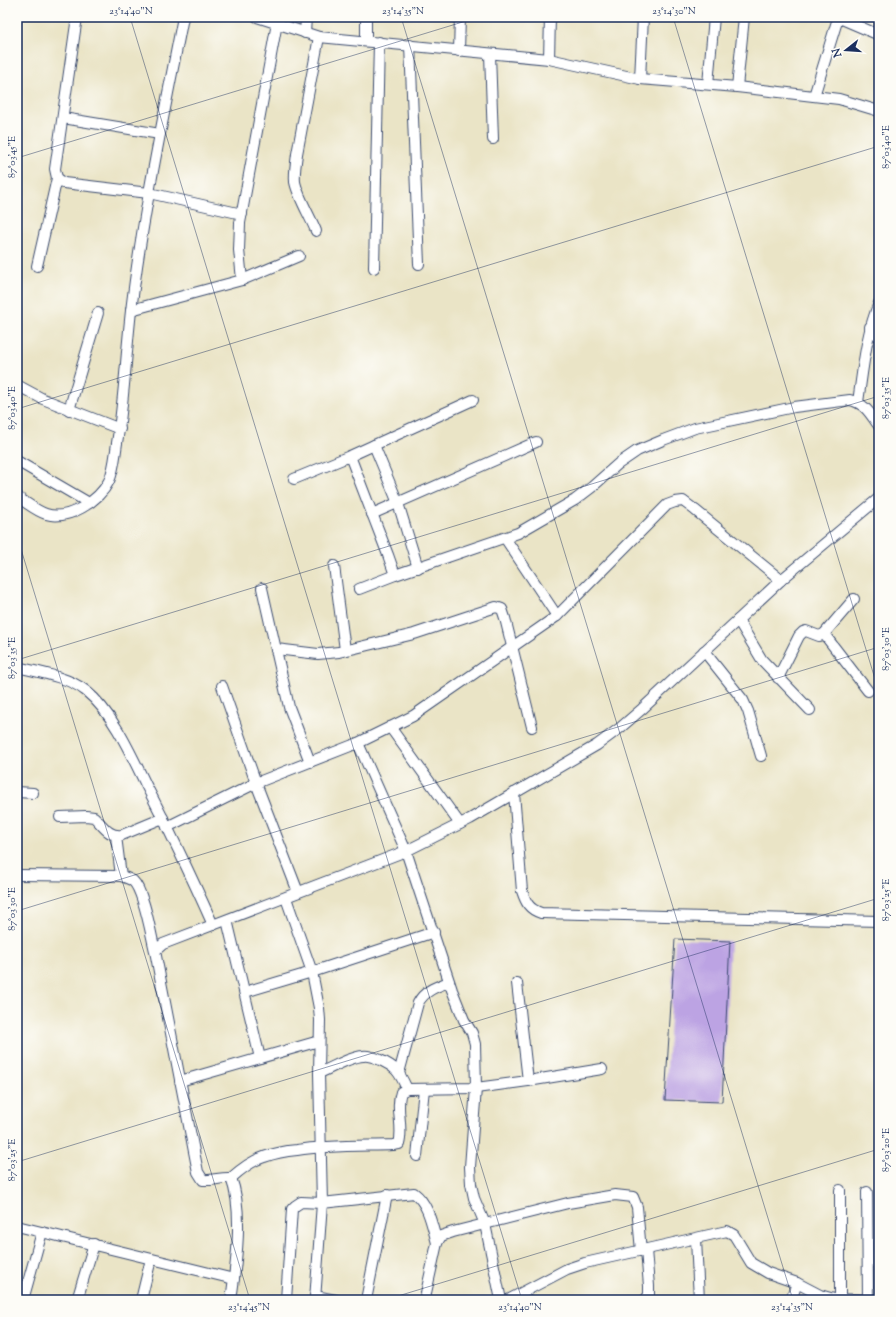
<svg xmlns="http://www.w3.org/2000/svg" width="896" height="1317" viewBox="0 0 896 1317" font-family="'Sorts Mill Goudy',serif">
	<rect width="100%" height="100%" fill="#fdfcf7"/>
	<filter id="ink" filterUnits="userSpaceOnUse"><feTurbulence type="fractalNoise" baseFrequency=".025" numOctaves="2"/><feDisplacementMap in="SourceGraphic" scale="8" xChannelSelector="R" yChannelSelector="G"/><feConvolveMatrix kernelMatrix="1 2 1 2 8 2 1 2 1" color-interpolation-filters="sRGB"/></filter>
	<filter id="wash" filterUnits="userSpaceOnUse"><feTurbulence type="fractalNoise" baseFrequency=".012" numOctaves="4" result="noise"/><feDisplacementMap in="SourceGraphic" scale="16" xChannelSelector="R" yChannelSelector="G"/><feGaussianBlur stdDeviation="0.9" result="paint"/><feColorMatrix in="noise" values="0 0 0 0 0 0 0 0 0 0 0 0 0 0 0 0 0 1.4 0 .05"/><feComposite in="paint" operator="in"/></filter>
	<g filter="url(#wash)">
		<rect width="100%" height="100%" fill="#eae4c6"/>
		<g id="blocks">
			<!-- building -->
			<polygon fill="#bca3e3" points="675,939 730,941 722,1102 665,1100"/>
		</g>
	</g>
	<g filter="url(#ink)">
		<use href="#blocks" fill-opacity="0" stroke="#3a4a6e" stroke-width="1"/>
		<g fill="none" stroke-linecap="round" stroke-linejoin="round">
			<!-- street casing -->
			<g stroke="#3a4a6e" stroke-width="12">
				<g id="street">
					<polyline points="77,17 55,169 57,178 64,183 149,193 242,214"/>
					<polyline points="257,17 319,37 549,59 640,79 737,87 839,99 879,111"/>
					<polyline points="366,17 366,41"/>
					<polyline points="837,17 879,35"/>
					<polyline points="305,33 306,17"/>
					<polyline points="410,45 419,264"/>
					<polyline points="459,51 460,17"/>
					<polyline points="490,54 493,139"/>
					<polyline points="549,59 550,17"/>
					<polyline points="640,79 643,17"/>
					<polyline points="708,84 714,17"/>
					<polyline points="737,87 744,17"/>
					<polyline points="814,96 838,18"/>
					<polyline points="63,118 160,134"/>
					<path d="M316,231c-6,-15 -18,-34 -21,-49 -1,-9 1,-19 2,-28l22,-117"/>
					<polyline points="37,266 57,178"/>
					<polyline points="374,268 379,42"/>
					<polyline points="242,280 239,250 240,223 277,23"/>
					<polyline points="131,310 242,280 299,256"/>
					<polyline points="870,327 879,337"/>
					<polyline points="17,385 43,399 120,429"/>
					<path d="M858,402c5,-34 8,-68 21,-99"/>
					<polyline points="69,410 98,313"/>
					<polyline points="374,445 398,503 418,568"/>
					<polyline points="350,456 388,555 395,575"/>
					<polyline points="17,461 89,503"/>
					<polyline points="294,479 350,456 473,400"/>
					<path d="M17,497c9,5 19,14 29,17 22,7 53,-13 63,-33 5,-11 6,-25 8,-38 7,-43 9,-88 14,-132 12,-99 33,-196 52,-294"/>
					<polyline points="372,514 536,442"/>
					<polyline points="505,538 557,616"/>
					<polyline points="334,566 345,650"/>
					<polyline points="262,588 289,707 310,762"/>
					<path d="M359,589l36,-14 123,-42 57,-33 17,-13 26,-23 19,-13 26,-11 32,-12 99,-21 56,-7c16,4 20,14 29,26"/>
					<polyline points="738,620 762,660 810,710"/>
					<polyline points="824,634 868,691"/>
					<polyline points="276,649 318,654 339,652 414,634 496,607 502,609 505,618 532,727"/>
					<polyline points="704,651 743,700 748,711 761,756"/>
					<path d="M17,667c21,5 52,10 69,24 27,22 45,63 60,94 24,46 46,93 67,140"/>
					<polyline points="778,678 799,636 803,632 806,631 819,636 824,634 854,599"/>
					<polyline points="222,686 256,783 358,743 413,716 557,616 667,505 675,502 683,501 695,510 781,580"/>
					<polyline points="390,727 460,824"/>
					<polyline points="358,743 406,851 452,990 464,1020 472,1033 475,1044 476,1088 470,1167 471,1184 474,1198 485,1224 501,1300"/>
					<polyline points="17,792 33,793"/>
					<path d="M514,793l8,98c4,12 7,18 19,22l338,8"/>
					<path d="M60,817l26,-1 8,1c9,8 14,20 28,18l41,-17"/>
					<polyline points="167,827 256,783 298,892"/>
					<polyline points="116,836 121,876"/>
					<path d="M17,875l104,1c3,1 9,3 12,5 11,10 18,54 22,70"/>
					<polyline points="286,898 312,972 319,1008 320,1020 319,1073 322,1203 315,1300"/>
					<polyline points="227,920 260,1058"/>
					<polyline points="517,983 528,1081"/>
					<polyline points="245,992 312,972 434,932"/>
					<path d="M319,1073c13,-5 30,-16 44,-17 5,-1 10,1 15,3 18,8 21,12 29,30"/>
					<path d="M399,1073l19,-70c7,-13 18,-16 31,-21"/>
					<polyline points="180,1081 319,1041"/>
					<polyline points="417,1156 424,1089"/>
					<path d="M231,1178c10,-9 20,-17 33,-21 11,-4 22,-6 33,-7 32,-5 64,-4 96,-5l6,-1c5,-17 -4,-35 2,-52l6,-3 69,-1 52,-7 74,-12"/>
					<polyline points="867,1192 868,1300"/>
					<polyline points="17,1226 234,1279"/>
					<polyline points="696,1239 699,1300"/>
					<polyline points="315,1296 336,1300"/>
					<polyline points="840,1299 840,1190"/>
					<polyline points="23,1300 42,1232"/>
					<polyline points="77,1300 94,1244"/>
					<polyline points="141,1300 151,1259"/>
					<path d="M231,1300c5,-35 13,-89 0,-122 -10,-1 -18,3 -28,2l-5,-8 -43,-221 8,-7 243,-93 64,-32 127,-74 23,-17 22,-19 139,-129 98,-82"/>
					<path d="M286,1300l6,-91 3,-3 6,-4 21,1 92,-10c15,11 18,33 23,50"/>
					<polyline points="366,1300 387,1195"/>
					<polyline points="424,1300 426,1293 437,1243 441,1236 453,1232 568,1203 615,1195 633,1197 637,1207 641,1251"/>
					<polyline points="508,1300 567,1269 585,1263 727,1231 734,1235 751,1263 768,1273 797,1283 820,1295 834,1299 879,1300"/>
					<polyline points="645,1300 649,1295 649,1286 646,1250"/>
					<polyline points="791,1300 797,1283"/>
				</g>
			</g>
			<!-- street -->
			<use href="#street" stroke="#fff" stroke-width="10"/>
		</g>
	</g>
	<!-- ticks -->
	<path fill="none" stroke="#1b2f5e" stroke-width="1" stroke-opacity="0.45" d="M130,17l392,1283M401,17l392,1283M673,17l206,675M17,158l462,-141M17,409l862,-263M17,536l233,764M17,660l862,-264M17,911l862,-264M17,1162l862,-264M385,1300l494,-151"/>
	<!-- margin -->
	<rect width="896" height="1317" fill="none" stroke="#fdfcf7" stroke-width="44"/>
	<!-- north arrow -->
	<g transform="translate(846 50) rotate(253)" stroke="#fdfcf7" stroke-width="3" paint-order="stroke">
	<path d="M0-3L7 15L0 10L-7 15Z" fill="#1b2f5e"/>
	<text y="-6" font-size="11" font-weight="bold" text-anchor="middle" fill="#1b2f5e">N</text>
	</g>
	<rect x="22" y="22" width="852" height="1273" fill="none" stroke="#1b2f5e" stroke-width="1.5"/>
	<g font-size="10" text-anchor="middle" fill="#1b2f5e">
		<text x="131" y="14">23°14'40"N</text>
		<text x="403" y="14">23°14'35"N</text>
		<text x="674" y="14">23°14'30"N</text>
		<text transform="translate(885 147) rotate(-90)" y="4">87°03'40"E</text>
		<text transform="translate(11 157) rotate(-90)" y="4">87°03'45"E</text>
		<text transform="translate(885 398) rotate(-90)" y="4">87°03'35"E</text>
		<text transform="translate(11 408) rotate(-90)" y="4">87°03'40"E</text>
		<text transform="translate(885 649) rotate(-90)" y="4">87°03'30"E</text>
		<text transform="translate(11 658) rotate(-90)" y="4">87°03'35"E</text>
		<text transform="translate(885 900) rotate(-90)" y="4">87°03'25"E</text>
		<text transform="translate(11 909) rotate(-90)" y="4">87°03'30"E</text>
		<text transform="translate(885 1150) rotate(-90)" y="4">87°03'20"E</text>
		<text transform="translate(11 1160) rotate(-90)" y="4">87°03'25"E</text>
		<text x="249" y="1310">23°14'45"N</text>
		<text x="520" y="1310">23°14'40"N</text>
		<text x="792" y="1310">23°14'35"N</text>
	</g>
</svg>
